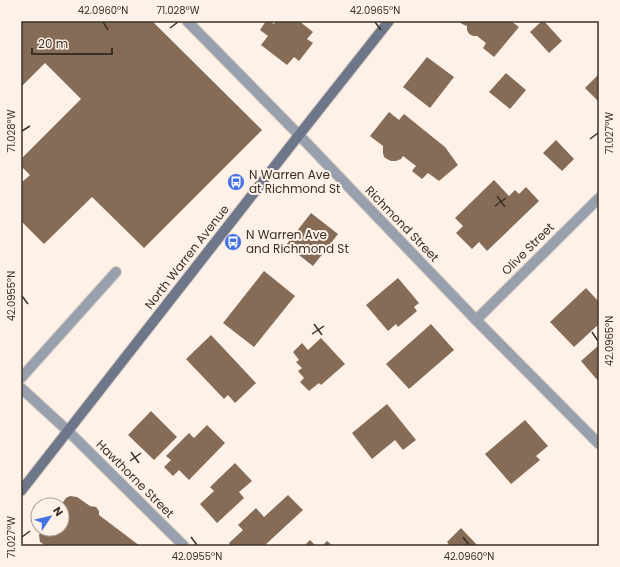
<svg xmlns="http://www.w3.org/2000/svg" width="620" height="567" viewBox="0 0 620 567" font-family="Poppins,sans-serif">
	<rect width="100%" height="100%" fill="#fef1e8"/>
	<!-- building -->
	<g fill="#866c56">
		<polygon points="21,21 152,21 262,130 144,248 92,197 44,244 21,221 21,183 30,175 21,166 21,159 81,99 45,63 21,87"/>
		<polygon points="266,21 269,21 274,24 276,21 299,21 313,32 307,39 313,43 299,61 294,57 287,65 261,45 268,36 260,30"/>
		<polygon points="459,21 511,21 519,27 494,57 483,48 486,43 477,36 473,36 469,34 467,30 467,26 462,24"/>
		<polygon points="542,21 544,21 562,41 549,53 530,32"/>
		<polygon points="427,57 454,77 430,108 403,87"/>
		<polygon points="506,73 526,90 510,109 489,92"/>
		<polygon points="599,74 599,102 585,88"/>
		<polygon points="389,112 399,120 404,114 445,147 458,165 439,181 428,173 422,179 412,171 416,166 403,156 401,159 396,161 391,161 387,159 384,157 383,153 383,146 370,136"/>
		<polygon points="556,140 574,159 562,171 543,153"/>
		<polygon points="494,180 509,196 515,190 519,194 526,187 539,201 487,251 479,242 472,249 456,233 463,226 455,218"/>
		<polygon points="311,213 338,234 313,266 286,245"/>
		<polygon points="264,271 295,296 254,347 223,323"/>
		<polygon points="398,278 419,303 414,307 417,311 398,327 396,324 388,331 366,305"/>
		<polygon points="586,288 599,302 599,324 574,347 550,322"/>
		<polygon points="431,324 454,350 409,389 386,364"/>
		<polygon points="211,335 256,383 235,403 228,395 224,399 186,359"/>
		<polygon points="321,338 345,364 321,385 319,383 309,391 300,382 304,378 298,371 302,368 296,362 299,360 293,352 302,343 308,350"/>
		<polygon points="599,345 599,382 581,361"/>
		<polygon points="387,404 416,440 403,450 395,440 372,459 352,433"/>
		<polygon points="151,411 177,437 154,460 128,435"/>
		<polygon points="525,420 548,446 536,456 540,460 511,484 485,454"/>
		<polygon points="207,425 225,443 189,480 179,470 173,476 164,467 171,460 166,456 189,433 194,438"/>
		<polygon points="235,463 252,481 239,492 244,498 217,523 200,504 214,491 210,487"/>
		<polygon points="288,495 303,510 264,546 231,546 229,543 243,530 238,525 256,508 264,517"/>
		<polygon points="70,496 77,497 90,506 96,507 99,511 99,515 140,546 46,546 40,542 39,535 43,529 62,529 62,505 61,505 66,498"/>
		<polygon points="461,528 478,546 450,546 447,542"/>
		<polygon points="310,540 316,546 304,546"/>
		<polygon points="327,541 333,546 322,546"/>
	</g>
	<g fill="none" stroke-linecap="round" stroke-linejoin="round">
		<!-- lane casing -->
		<g stroke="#dbcec5" stroke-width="12">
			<g id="lane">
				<polyline points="21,378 116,272"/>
				<polyline points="21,388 68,431"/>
			</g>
		</g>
		<!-- street casing -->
		<g stroke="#dbcec5" stroke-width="12">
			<g id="street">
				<polyline points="187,21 299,135 476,320 599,444"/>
				<polyline points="476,320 599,198"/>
				<polyline points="68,431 184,546"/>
			</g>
		</g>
		<!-- secondary casing -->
		<g stroke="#dbcec5" stroke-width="12">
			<polyline id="secondary" points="21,491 299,135 389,21"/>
		</g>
		<!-- lane -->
		<use href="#lane" stroke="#99a0ad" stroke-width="10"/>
		<!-- street -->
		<use href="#street" stroke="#99a0ad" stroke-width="10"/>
		<!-- secondary -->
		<use href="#secondary" stroke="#6e778a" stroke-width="10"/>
	</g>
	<!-- ticks -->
	<path fill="none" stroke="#3b3026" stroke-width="1.5" d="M103,22l5,8M375,22l6,8M170,28l8,-6M22,131l8,-5M590,139l8,-6M497,196l8,11M495,206l11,-8M22,296l6,8M314,324l8,11M592,332l6,9M312,334l12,-8M131,452l8,11M130,461l11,-8M22,537l8,-6M191,537l6,8M463,537l6,8"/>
	<!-- icons -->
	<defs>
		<g id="bus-disc" transform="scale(0.9)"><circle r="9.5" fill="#4573e4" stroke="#fef1e8"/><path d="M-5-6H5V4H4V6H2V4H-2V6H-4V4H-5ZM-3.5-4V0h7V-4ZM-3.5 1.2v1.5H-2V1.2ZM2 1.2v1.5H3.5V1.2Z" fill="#fff"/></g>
	</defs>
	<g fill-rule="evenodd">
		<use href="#bus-disc" x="236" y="182"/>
		<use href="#bus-disc" x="233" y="242"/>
	</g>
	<g text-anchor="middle" stroke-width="4" stroke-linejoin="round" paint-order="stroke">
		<!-- poi labels -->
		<g font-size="12" fill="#3b3026" stroke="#fef1e8" text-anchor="start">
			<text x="249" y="179">N Warren Ave<tspan x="249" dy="14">at Richmond St</tspan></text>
			<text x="246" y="239">N Warren Ave<tspan x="246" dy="14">and Richmond St</tspan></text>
		</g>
		<!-- street labels -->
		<g font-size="12" fill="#3b3026" stroke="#fef1e8">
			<text transform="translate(402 224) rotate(46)" y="4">Richmond Street</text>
			<text transform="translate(528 249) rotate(-45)" y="4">Olive Street</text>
			<text transform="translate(187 257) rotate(-52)" y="4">North Warren Avenue</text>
			<text transform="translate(135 479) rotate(45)" y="4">Hawthorne Street</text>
		</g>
	</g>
	<!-- border -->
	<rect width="620" height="567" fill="none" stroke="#fef1e8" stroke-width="44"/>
	<!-- north arrow -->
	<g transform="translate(50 517) rotate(55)"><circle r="19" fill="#fef1e8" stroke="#b0a49a"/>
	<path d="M0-3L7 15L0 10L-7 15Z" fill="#4573e4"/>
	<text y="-6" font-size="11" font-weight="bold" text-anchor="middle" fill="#3b3026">N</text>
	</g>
	<!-- scale -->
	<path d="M32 48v6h80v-6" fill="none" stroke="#3b3026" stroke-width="2"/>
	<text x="38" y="48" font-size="12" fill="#3b3026" stroke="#fef1e8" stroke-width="3" paint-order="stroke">20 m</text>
	<rect x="22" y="22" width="576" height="523" fill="none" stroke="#3b3026" stroke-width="1.5"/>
	<g font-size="10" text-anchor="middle" fill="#3b3026">
		<text x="103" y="14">42.0960°N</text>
		<text x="178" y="14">71.028°W</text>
		<text x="375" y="14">42.0965°N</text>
		<text transform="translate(11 131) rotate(-90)" y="4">71.028°W</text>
		<text transform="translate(609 133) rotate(-90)" y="4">71.027°W</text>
		<text transform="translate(11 296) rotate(-90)" y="4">42.0955°N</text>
		<text transform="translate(609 341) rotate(-90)" y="4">42.0965°N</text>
		<text transform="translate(11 537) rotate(-90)" y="4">71.027°W</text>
		<text x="197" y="560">42.0955°N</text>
		<text x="469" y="560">42.0960°N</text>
	</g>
</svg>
